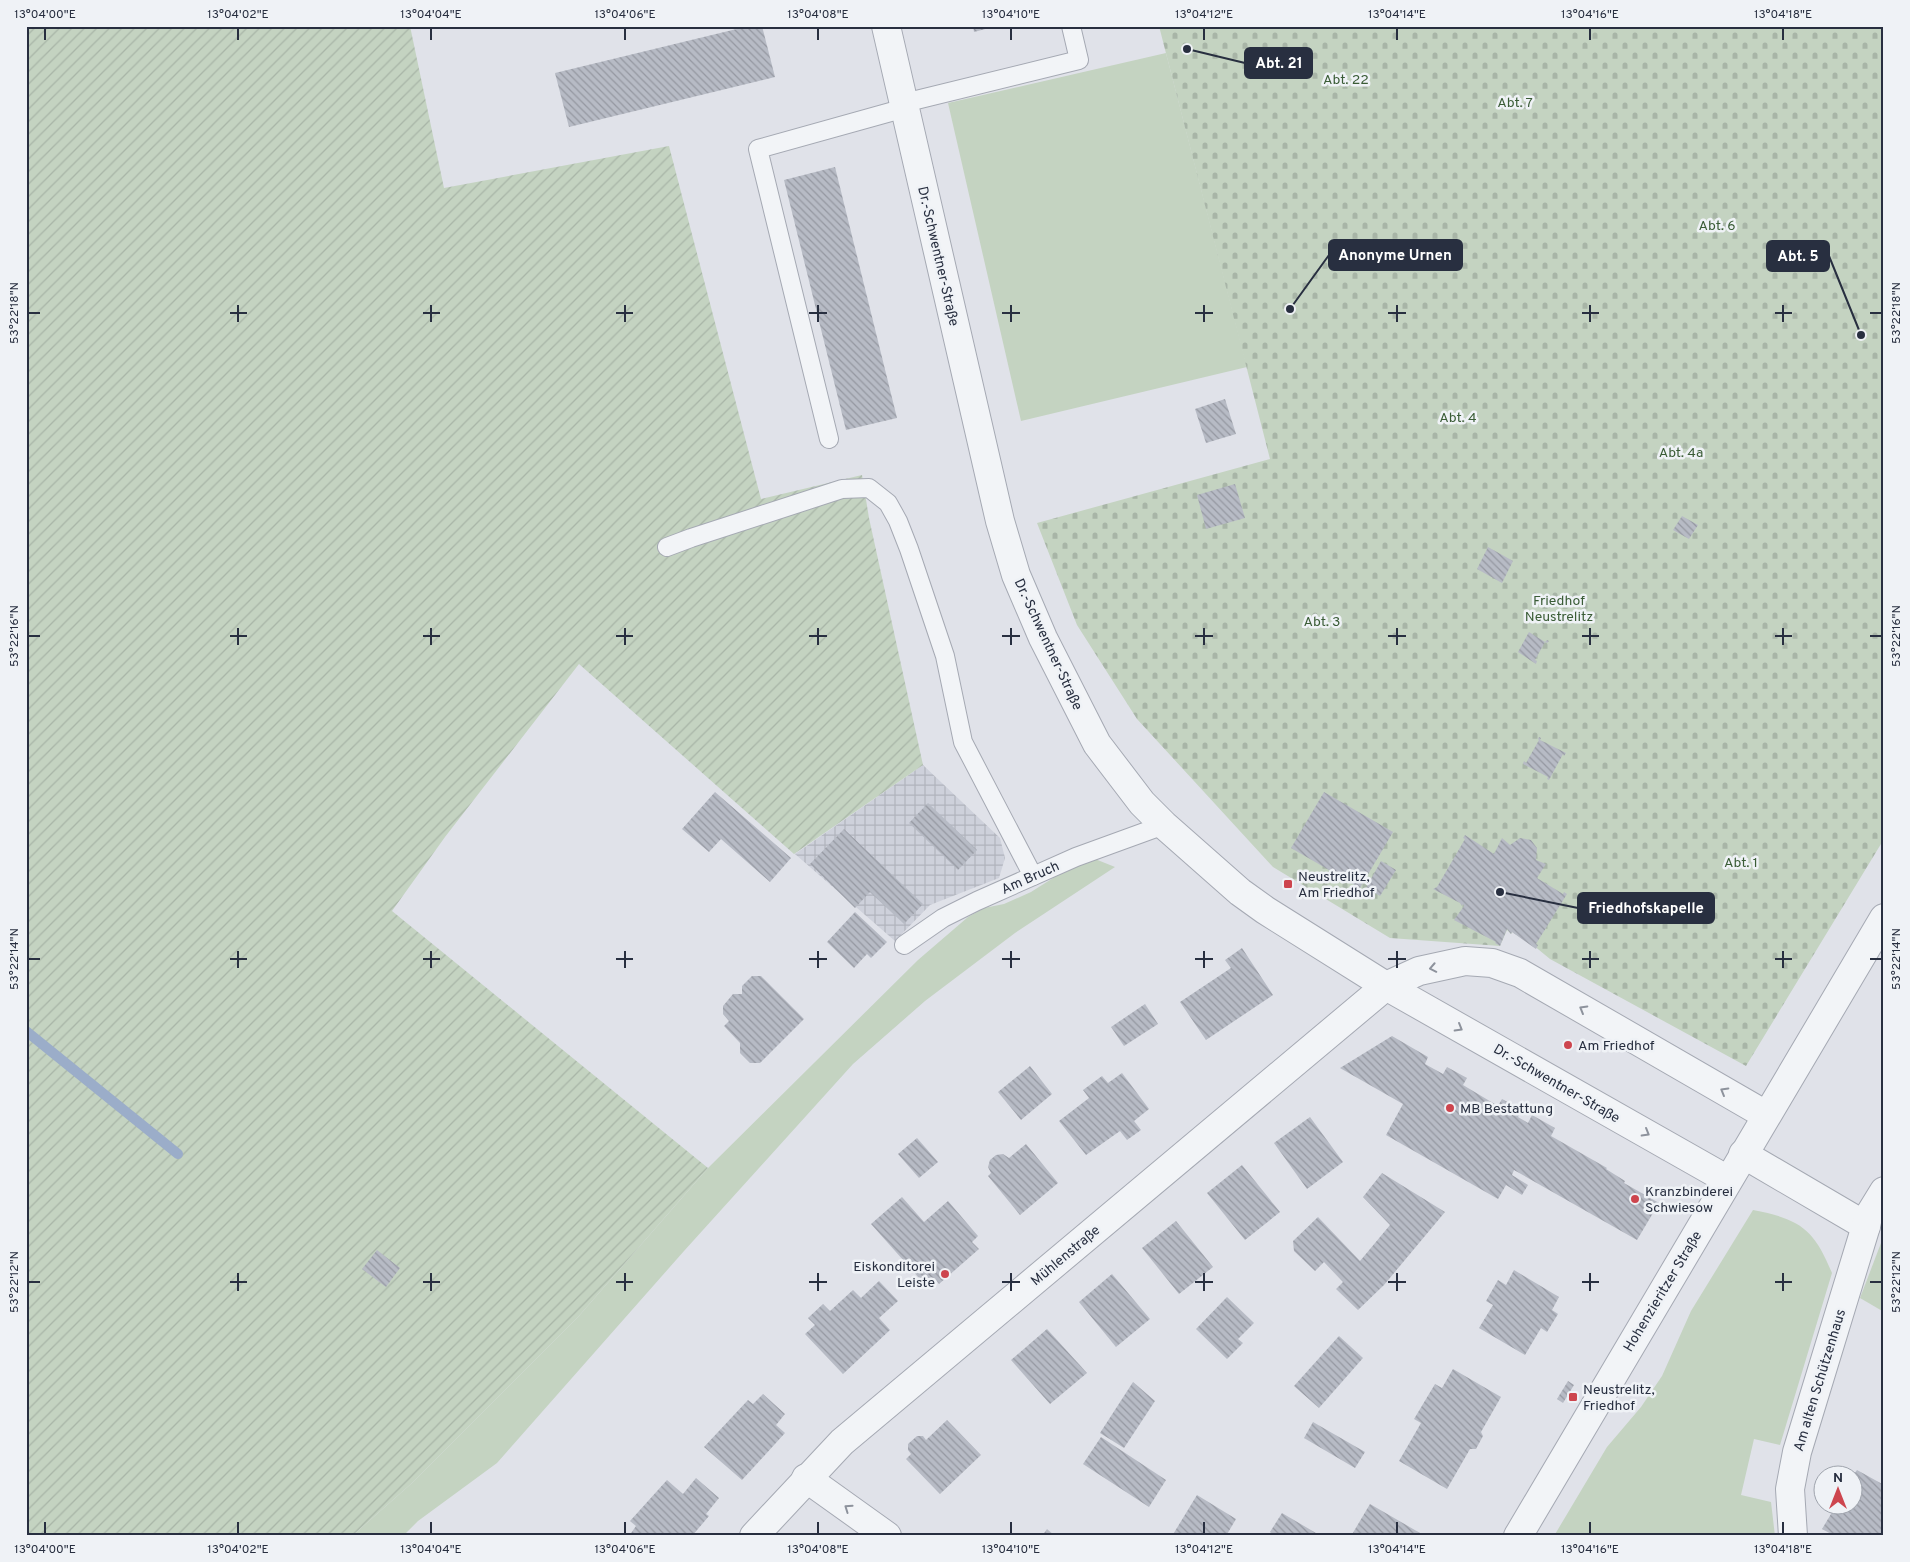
<svg xmlns="http://www.w3.org/2000/svg" width="1910" height="1562" viewBox="0 0 1910 1562" font-family="Overpass,sans-serif">
	<defs>
		<pattern id="industrial-grid" width="8" height="8" patternUnits="userSpaceOnUse" patternTransform="scale(1.25)"><rect width="8" height="8" fill="#ced1db"/><path d="M0 4h8M4 0v8" fill="none" stroke="#b1b4bd"/></pattern>
		<pattern id="cemetery-stones" width="16" height="16" patternUnits="userSpaceOnUse" patternTransform="scale(1.25)"><rect width="16" height="16" fill="#c4d3c1"/><path d="M2 7V4a2 2 0 0 1 4 0v3zM10 15v-3a2 2 0 0 1 4 0v3z" fill="#a8b5a7"/></pattern>
		<pattern id="garden-furrows" width="10" height="10" patternUnits="userSpaceOnUse" patternTransform="scale(1.25)"><rect width="10" height="10" fill="#c4d3c1"/><path d="M-1 1l2-2M0 10L10 0M9 11l2-2" fill="none" stroke="#a8b5a7"/></pattern>
		<pattern id="building-back-hatch" width="6" height="6" patternUnits="userSpaceOnUse" patternTransform="scale(1.25)"><rect width="6" height="6" fill="#b7bbc5"/><path d="M-1 5l2 2M0 0l6 6M5-1l2 2" fill="none" stroke="#9598a1"/></pattern>
	</defs>
	<rect width="100%" height="100%" fill="#e0e2e9"/>
	<!-- industrial -->
	<polygon fill="url(#industrial-grid)" points="923,765 1000,838 1005,858 999,878 930,905 895,941 795,854"/>
	<!-- green -->
	<g fill="#c4d3c1">
		<polygon points="1166,53 1247,367 1021,421 948,103"/>
		<polygon points="1095,859 1115,867 1015,933 925,1001 853,1064 684,1251 497,1463 418,1521 403,1536 352,1536 412,1483 578,1317 708,1168 918,960 968,917 984,908 1004,904 1031,892 1061,873"/>
		<path d="M1753,1210c47,9 61,19 79,63l-52,172 -26,-6 -13,56 30,7 4,34h-221l53,-89 34,-40 21,-31 29,-65z"/>
		<polygon points="1881,1243 1884,1245 1884,1312 1860,1298"/>
	</g>
	<!-- cemetery -->
	<polygon fill="url(#cemetery-stones)" points="1159,26 1884,26 1884,839 1746,1066 1550,959 1533,945 1512,932 1511,934 1507,930 1500,946 1390,938 1273,867 1137,719 1077,625 1037,523 1270,459"/>
	<!-- garden -->
	<polygon fill="url(#garden-furrows)" points="26,26 410,26 444,188 669,146 761,499 862,475 869,518 923,765 794,854 579,664 445,837 392,911 708,1168 578,1317 412,1483 352,1536 26,1536"/>
	<g fill="none" stroke-linecap="round" stroke-linejoin="round">
		<!-- stream -->
		<polyline stroke="#9badc9" stroke-width="10" points="26,1031 178,1154"/>
	</g>
	<!-- building -->
	<g fill="url(#building-back-hatch)">
		<polygon points="749,26 762,26 775,77 569,127 555,73"/>
		<polygon points="973,26 993,26 993,27 974,32"/>
		<polygon points="835,167 897,418 846,430 784,180"/>
		<polygon points="1225,399 1236,434 1206,443 1195,409"/>
		<polygon points="1235,484 1245,518 1206,529 1197,495"/>
		<polygon points="1682,516 1698,525 1689,539 1673,530"/>
		<polygon points="1488,547 1513,561 1502,583 1477,569"/>
		<polygon points="1529,632 1545,642 1547,640 1549,641 1547,643 1545,642 1535,660 1537,661 1536,664 1518,652"/>
		<polygon points="1539,737 1541,738 1540,740 1566,753 1564,756 1563,754 1549,780 1547,779 1548,777 1523,764 1524,761 1526,763 1539,740 1538,739"/>
		<polygon points="715,792 791,858 770,882 721,839 709,852 682,829"/>
		<polygon points="1324,792 1393,832 1360,888 1291,848"/>
		<polygon points="928,803 977,850 958,870 909,823"/>
		<polygon points="844,829 923,904 904,924 870,892 855,908 810,864"/>
		<polygon points="1465,835 1494,854 1502,838 1510,845 1520,838 1531,840 1537,848 1536,860 1546,864 1537,878 1563,894 1564,892 1567,894 1536,944 1538,945 1536,949 1512,932 1511,934 1507,929 1500,946 1495,943 1496,942 1454,920 1464,906 1463,904 1462,906 1460,903 1433,889 1437,887 1465,839 1463,838"/>
		<polygon points="1381,861 1396,870 1380,896 1366,888"/>
		<polygon points="855,912 887,942 871,958 867,954 854,968 827,942"/>
		<polygon points="1242,948 1273,995 1206,1040 1180,1002 1231,968 1225,960"/>
		<polygon points="752,976 761,976 804,1019 760,1063 750,1063 740,1053 740,1043 724,1026 729,1021 723,1014 723,1006 733,994 742,994 742,986"/>
		<polygon points="1145,1004 1158,1024 1124,1046 1111,1027"/>
		<polygon points="1392,1036 1428,1057 1425,1064 1443,1074 1447,1067 1467,1078 1463,1085 1498,1106 1502,1099 1522,1110 1518,1117 1528,1123 1532,1115 1555,1128 1551,1136 1607,1168 1606,1169 1625,1181 1624,1183 1659,1203 1637,1240 1514,1170 1512,1175 1528,1185 1522,1195 1506,1185 1498,1199 1386,1135 1403,1104 1340,1068"/>
		<polygon points="1030,1066 1052,1094 1021,1120 998,1092"/>
		<polygon points="1122,1073 1149,1109 1134,1121 1141,1130 1127,1140 1120,1131 1086,1155 1059,1121 1089,1098 1083,1090 1102,1076 1108,1083"/>
		<polygon points="1310,1117 1343,1162 1307,1189 1274,1143"/>
		<polygon points="917,1138 938,1162 919,1178 898,1154"/>
		<polygon points="1026,1144 1058,1183 1020,1215 988,1176 991,1173 988,1167 990,1160 996,1155 1003,1154 1009,1158"/>
		<polygon points="1242,1165 1280,1212 1245,1240 1207,1193"/>
		<polygon points="1382,1173 1445,1212 1384,1285 1358,1310 1336,1289 1343,1282 1324,1262 1315,1271 1294,1251 1293,1241 1318,1217 1360,1261 1390,1225 1363,1197"/>
		<polygon points="902,1197 924,1222 948,1201 978,1236 972,1242 979,1249 939,1284 936,1280 928,1288 871,1224"/>
		<polygon points="1176,1221 1213,1267 1179,1294 1142,1248"/>
		<polygon points="377,1250 400,1268 386,1287 362,1269"/>
		<polygon points="1514,1270 1559,1297 1552,1310 1558,1314 1547,1332 1541,1328 1525,1355 1479,1328 1493,1305 1486,1301 1498,1280 1506,1285"/>
		<polygon points="1112,1274 1150,1319 1116,1347 1079,1302"/>
		<polygon points="879,1281 898,1301 879,1318 890,1330 843,1374 805,1334 815,1325 808,1318 823,1304 830,1311 853,1290 861,1298"/>
		<polygon points="1227,1297 1254,1323 1238,1339 1243,1343 1227,1359 1196,1329"/>
		<polygon points="1047,1329 1087,1373 1050,1404 1011,1360"/>
		<polygon points="1339,1336 1363,1358 1319,1408 1294,1386"/>
		<polygon points="1453,1369 1501,1397 1481,1432 1483,1436 1476,1449 1470,1449 1447,1489 1399,1461 1421,1423 1414,1419 1435,1384 1442,1388"/>
		<polygon points="1568,1381 1574,1385 1563,1403 1557,1399"/>
		<polygon points="1133,1382 1155,1401 1124,1448 1100,1433"/>
		<polygon points="763,1394 785,1414 776,1425 785,1433 742,1480 704,1447 748,1400 753,1404"/>
		<polygon points="947,1420 981,1455 940,1494 906,1459 911,1454 908,1450 908,1444 917,1436 923,1436 926,1440"/>
		<polygon points="1313,1422 1365,1452 1355,1468 1304,1438"/>
		<polygon points="1101,1437 1166,1480 1149,1507 1083,1464"/>
		<polygon points="1857,1470 1884,1485 1884,1536 1835,1536 1822,1529 1837,1504 1852,1504 1852,1477"/>
		<polygon points="696,1478 719,1498 706,1514 709,1516 692,1536 629,1536 636,1526 630,1521 667,1480 683,1494"/>
		<polygon points="1197,1495 1236,1519 1226,1536 1172,1536"/>
		<polygon points="1370,1504 1420,1533 1419,1536 1351,1536"/>
		<polygon points="1282,1513 1321,1536 1277,1536 1270,1532"/>
		<polygon points="1047,1529 1055,1536 1042,1536"/>
	</g>
	<g fill="none" stroke-linecap="round" stroke-linejoin="round">
		<!-- lane casing -->
		<g stroke="#a5a9b3" stroke-width="20">
			<g id="lane">
				<polyline points="904,103 1079,60 1071,26"/>
				<polyline points="829,439 758,149 905,108"/>
				<polyline points="667,547 691,538 842,489 869,488 888,503 898,521 909,549 945,656 963,742 1033,876"/>
				<polyline points="904,945 943,918 977,901 1076,857 1164,825"/>
			</g>
		</g>
		<!-- street casing -->
		<g stroke="#a5a9b3" stroke-width="30">
			<g id="street">
				<polyline points="886,26 1000,521 1016,575 1043,638 1097,744 1142,803 1164,825 1240,892 1265,910 1386,986 1728,1180"/>
				<polyline points="1743,1154 1866,1226 1797,1452 1790,1489 1793,1536"/>
				<polyline points="1866,1226 1868,1217 1884,1191"/>
				<polyline points="806,1478 887,1536"/>
				<polyline points="754,1536 842,1442 1386,986 1419,971 1465,961 1492,963 1520,973 1766,1115"/>
				<polyline points="1518,1536 1884,918"/>
			</g>
		</g>
		<!-- lane -->
		<use href="#lane" stroke="#f2f4f7" stroke-width="18"/>
		<!-- street -->
		<use href="#street" stroke="#f2f4f7" stroke-width="28"/>
	</g>
	<!-- one-way arrows -->
	<defs><path id="oneway-chevron" d="M-2-3.5L2.5 0L-2 3.5" fill="none" stroke-width="1.6" stroke-linecap="round" stroke-linejoin="round" transform="scale(1.25)"/></defs>
	<g stroke="#8d929c">
		<use href="#oneway-chevron" transform="translate(1433 968) rotate(169)"/>
		<use href="#oneway-chevron" transform="translate(1583 1009) rotate(-150)"/>
		<use href="#oneway-chevron" transform="translate(1459 1028) rotate(30)"/>
		<use href="#oneway-chevron" transform="translate(1724 1091) rotate(-150)"/>
		<use href="#oneway-chevron" transform="translate(1646 1133) rotate(30)"/>
		<use href="#oneway-chevron" transform="translate(848 1508) rotate(-145)"/>
	</g>
	<!-- ticks -->
	<path fill="none" stroke="#282f40" stroke-width="2" d="M45,28v12M238,28v12M431,28v12M625,28v12M818,28v12M1011,28v12M1204,28v12M1397,28v12M1590,28v12M1783,28v12M238,305v17M431,305v17M625,305v17M818,305v17M1011,305v17M1204,305v17M1397,305v17M1590,305v17M1783,305v17M28,313h12M230,313h17M423,313h17M616,313h17M809,313h18M1002,313h18M1195,313h18M1388,313h18M1582,313h17M1775,313h17M1870,313h12M238,628v17M431,628v17M625,628v17M818,628v17M1011,628v17M1204,628v17M1397,628v17M1590,628v17M1783,628v17M28,636h12M230,636h17M423,636h17M616,636h17M809,636h18M1002,636h18M1195,636h18M1388,636h18M1582,636h17M1775,636h17M1870,636h12M238,951v17M431,951v17M625,951v17M818,951v17M1011,951v17M1204,951v17M1397,951v17M1590,951v17M1783,951v17M28,959h12M230,959h17M423,959h17M616,959h17M809,959h18M1002,959h18M1195,959h18M1388,959h18M1582,959h17M1775,959h17M1870,959h12M238,1273v18M431,1273v18M625,1273v18M818,1273v18M1011,1273v18M1204,1273v18M1397,1273v18M1590,1273v18M1783,1273v18M28,1282h12M230,1282h17M423,1282h17M616,1282h17M809,1282h18M1002,1282h18M1195,1282h18M1388,1282h18M1582,1282h17M1775,1282h17M1870,1282h12M45,1522v12M238,1522v12M431,1522v12M625,1522v12M818,1522v12M1011,1522v12M1204,1522v12M1397,1522v12M1590,1522v12M1783,1522v12"/>
	<!-- markers -->
	<g fill="#cd454e" stroke="#eff2f6" stroke-width="2">
		<rect x="1283" y="879" width="10" height="10" rx="2.5"/>
		<circle cx="1568" cy="1045" r="5"/>
		<circle cx="1450" cy="1108" r="5"/>
		<circle cx="1635" cy="1199" r="5"/>
		<circle cx="945" cy="1274" r="5"/>
		<rect x="1568" y="1392" width="10" height="10" rx="2.5"/>
	</g>
	<g text-anchor="middle" stroke-width="5" stroke-linejoin="round" paint-order="stroke">
		<!-- park labels -->
		<g font-size="14" fill="#3a5c36" stroke="#eff2f6">
			<text x="1346" y="84">Abt. 22</text>
			<text x="1515" y="107">Abt. 7</text>
			<text x="1717" y="230">Abt. 6</text>
			<text x="1458" y="422">Abt. 4</text>
			<text x="1681" y="457">Abt. 4a</text>
			<text x="1559" y="605">Friedhof<tspan x="1559" dy="16">Neustrelitz</tspan></text>
			<text x="1322" y="626">Abt. 3</text>
			<text x="1741" y="867">Abt. 1</text>
		</g>
		<!-- street labels -->
		<g font-size="14" fill="#282f40" stroke="#eff2f6">
			<text transform="translate(939 256) rotate(77)" y="5">Dr.-Schwentner-Straße</text>
			<text transform="translate(1049 644) rotate(65)" y="5">Dr.-Schwentner-Straße</text>
			<text transform="translate(1030 877) rotate(-24)" y="5">Am Bruch</text>
			<text transform="translate(1557 1083) rotate(30)" y="5">Dr.-Schwentner-Straße</text>
			<text transform="translate(1065 1255) rotate(-40)" y="5">Mühlenstraße</text>
			<text transform="translate(1662 1291) rotate(-59)" y="5">Hohenzieritzer Straße</text>
			<text transform="translate(1819 1380) rotate(-73)" y="5">Am alten Schützenhaus</text>
		</g>
		<!-- poi labels -->
		<g font-size="14" fill="#282f40" stroke="#eff2f6" text-anchor="start">
			<text x="1298" y="881">Neustrelitz,<tspan x="1298" dy="16">Am Friedhof</tspan></text>
			<text x="1578" y="1050">Am Friedhof</text>
			<text x="1460" y="1113">MB Bestattung</text>
			<text x="1645" y="1196">Kranzbinderei<tspan x="1645" dy="16">Schwiesow</tspan></text>
			<text x="935" y="1271" text-anchor="end">Eiskonditorei<tspan x="935" dy="16">Leiste</tspan></text>
			<text x="1583" y="1394">Neustrelitz,<tspan x="1583" dy="16">Friedhof</tspan></text>
		</g>
	</g>
	<!-- callouts -->
	<path fill="none" stroke="#282f40" stroke-width="2" d="M1187 49L1245 63M1290 309L1329 255M1861 335L1829 256M1500 892L1578 908"/>
	<g fill="#282f40" stroke="#eff2f6" stroke-width="2">
		<circle cx="1187" cy="49" r="5"/>
		<circle cx="1290" cy="309" r="5"/>
		<circle cx="1861" cy="335" r="5"/>
		<circle cx="1500" cy="892" r="5"/>
	</g>
	<g fill="#282f40" stroke="#282f40" stroke-width="2">
		<rect x="1245" y="48" width="67" height="30" rx="5"/>
		<rect x="1329" y="240" width="133" height="30" rx="5"/>
		<rect x="1767" y="241" width="62" height="30" rx="5"/>
		<rect x="1578" y="893" width="136" height="30" rx="5"/>
	</g>
	<g font-size="15" text-anchor="middle" font-weight="bold" fill="#fff">
		<text x="1279" y="68">Abt. 21</text>
		<text x="1395" y="260">Anonyme Urnen</text>
		<text x="1798" y="261">Abt. 5</text>
		<text x="1646" y="913">Friedhofskapelle</text>
	</g>
	<!-- border -->
	<rect width="1910" height="1562" fill="none" stroke="#eff2f6" stroke-width="55"/>
	<!-- north arrow -->
	<g transform="translate(1838 1490)"><circle r="24" fill="#eff2f6" stroke="#9fa4ad"/>
	<path d="M0-4L9 19L0 12L-9 19Z" fill="#cd454e"/>
	<text y="-8" font-size="14" font-weight="bold" text-anchor="middle" fill="#282f40">N</text>
	</g>
	<rect x="28" y="28" width="1854" height="1506" fill="none" stroke="#282f40" stroke-width="2"/>
	<g font-size="12" text-anchor="middle" fill="#282f40">
		<text x="45" y="18">13°04'00"E</text>
		<text x="238" y="18">13°04'02"E</text>
		<text x="431" y="18">13°04'04"E</text>
		<text x="625" y="18">13°04'06"E</text>
		<text x="818" y="18">13°04'08"E</text>
		<text x="1011" y="18">13°04'10"E</text>
		<text x="1204" y="18">13°04'12"E</text>
		<text x="1397" y="18">13°04'14"E</text>
		<text x="1590" y="18">13°04'16"E</text>
		<text x="1783" y="18">13°04'18"E</text>
		<text transform="translate(14 313) rotate(-90)" y="4">53°22'18"N</text>
		<text transform="translate(1896 313) rotate(-90)" y="4">53°22'18"N</text>
		<text transform="translate(14 636) rotate(-90)" y="4">53°22'16"N</text>
		<text transform="translate(1896 636) rotate(-90)" y="4">53°22'16"N</text>
		<text transform="translate(14 959) rotate(-90)" y="4">53°22'14"N</text>
		<text transform="translate(1896 959) rotate(-90)" y="4">53°22'14"N</text>
		<text transform="translate(14 1282) rotate(-90)" y="4">53°22'12"N</text>
		<text transform="translate(1896 1282) rotate(-90)" y="4">53°22'12"N</text>
		<text x="45" y="1553">13°04'00"E</text>
		<text x="238" y="1553">13°04'02"E</text>
		<text x="431" y="1553">13°04'04"E</text>
		<text x="625" y="1553">13°04'06"E</text>
		<text x="818" y="1553">13°04'08"E</text>
		<text x="1011" y="1553">13°04'10"E</text>
		<text x="1204" y="1553">13°04'12"E</text>
		<text x="1397" y="1553">13°04'14"E</text>
		<text x="1590" y="1553">13°04'16"E</text>
		<text x="1783" y="1553">13°04'18"E</text>
	</g>
</svg>
